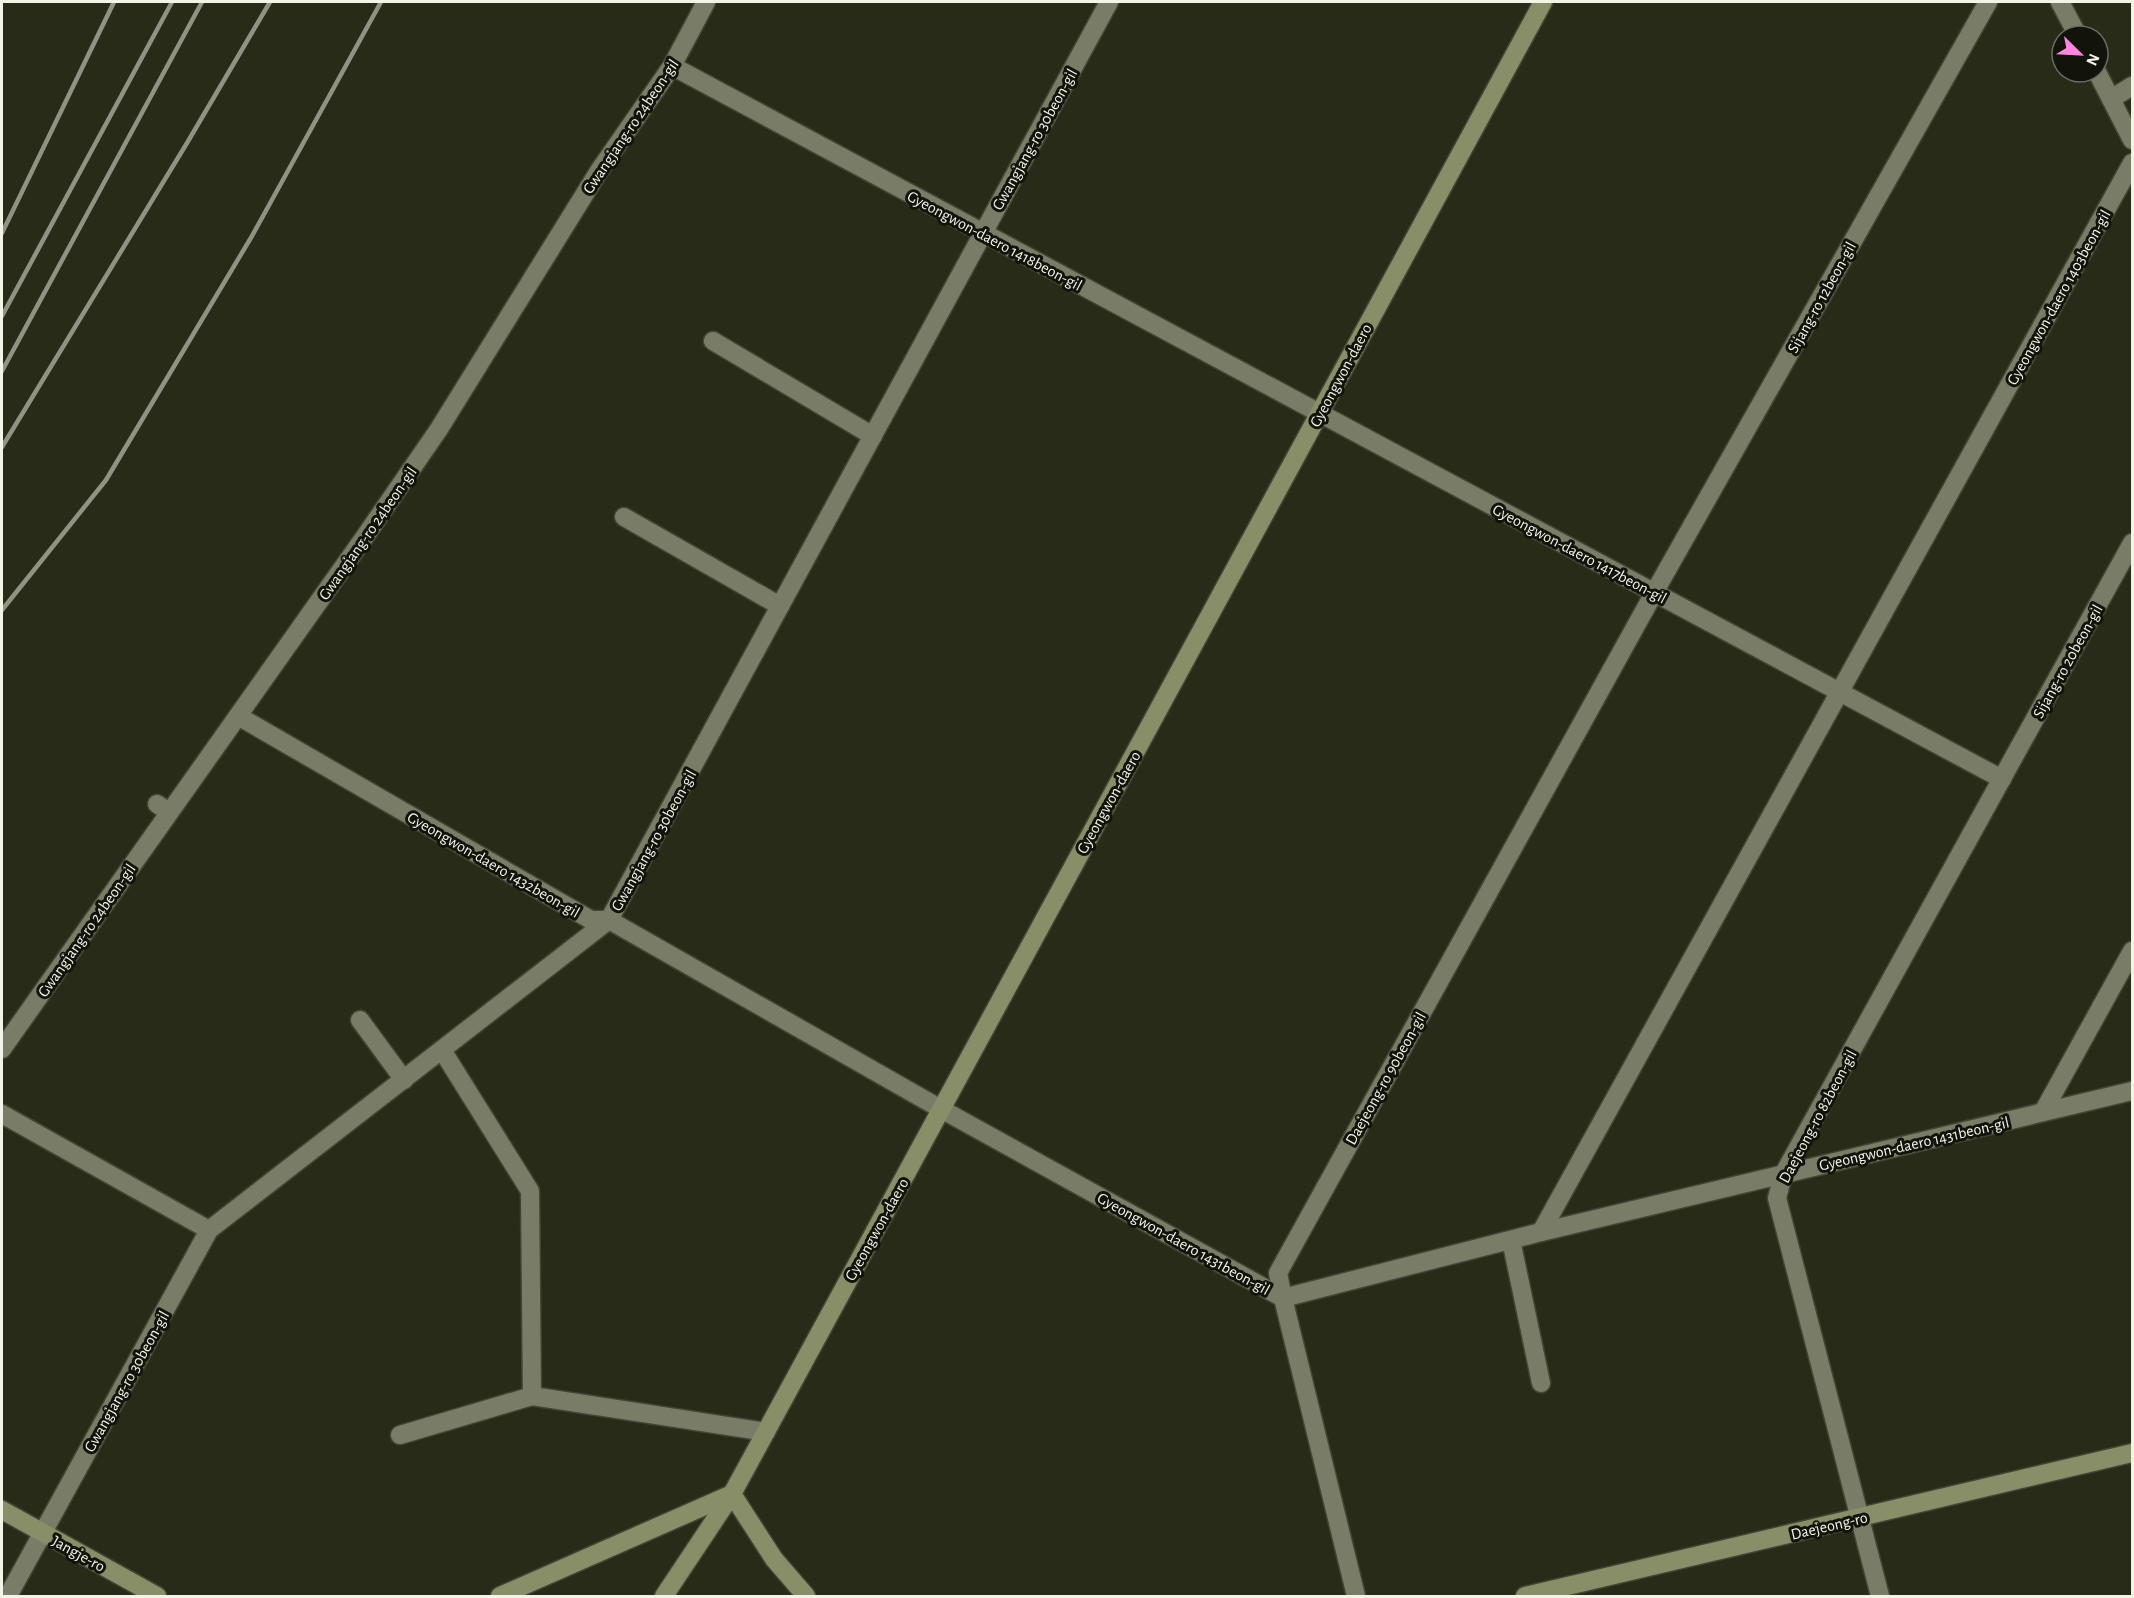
<svg xmlns="http://www.w3.org/2000/svg" width="2134" height="1598" viewBox="0 0 2134 1598" font-family="'Alegreya Sans',sans-serif">
	<rect width="100%" height="100%" fill="#292b19"/>
	<g fill="none" stroke-linecap="round" stroke-linejoin="round">
		<!-- lane casing -->
		<g stroke="#434535" stroke-width="21">
			<g id="lane">
				<polyline points="2060,2 2078,36"/>
				<polyline points="672,66 2002,779"/>
				<polyline points="2097,72 2132,140"/>
				<polyline points="2111,99 2132,86"/>
				<polyline points="713,341 873,436"/>
				<polyline points="624,517 780,606"/>
				<polyline points="238,716 591,920 609,920 941,1109 1283,1298 1541,1232 2132,1091"/>
				<polyline points="360,1020 404,1080"/>
				<polyline points="2,1049 366,535 439,429 599,171 672,66 706,2"/>
				<polyline points="442,1050 530,1191 532,1396"/>
				<polyline points="2043,1112 2132,951"/>
				<polyline points="2,1114 209,1230"/>
				<polyline points="1541,1232 2132,163"/>
				<polyline points="1511,1240 1541,1383"/>
				<polyline points="400,1435 532,1396 766,1432"/>
				<polyline points="8,1596 209,1230 609,920 1109,2"/>
				<polyline points="1356,1596 1283,1298 1278,1273 1654,593 1988,2"/>
				<polyline points="1880,1596 1777,1198 1783,1175 2132,543"/>
			</g>
		</g>
		<!-- street casing -->
		<g stroke="#434535" stroke-width="21">
			<polyline id="street" points="157,804 169,812"/>
		</g>
		<!-- secondary casing -->
		<g stroke="#434535" stroke-width="21">
			<g id="secondary">
				<polyline points="732,1494 774,1559 806,1596"/>
				<polyline points="2,1510 157,1596"/>
				<polyline points="500,1596 732,1494"/>
				<polyline points="664,1596 732,1494 750,1461 1543,2"/>
				<polyline points="1525,1596 2132,1453"/>
			</g>
		</g>
		<!-- lane -->
		<use href="#lane" stroke="#797d67" stroke-width="18"/>
		<!-- street -->
		<use href="#street" stroke="#797d67" stroke-width="18"/>
		<!-- secondary -->
		<use href="#secondary" stroke="#888e67" stroke-width="18"/>
		<!-- rail -->
		<g stroke="#909283" stroke-width="4.5">
			<polyline points="2,233 114,2"/>
			<polyline points="2,316 172,2"/>
			<polyline points="2,371 202,2"/>
			<polyline points="2,447 187,143 270,2"/>
			<polyline points="2,610 106,480 252,236 381,2"/>
		</g>
	</g>
	<g text-anchor="middle" stroke-width="6" stroke-linejoin="round" paint-order="stroke">
		<!-- street labels -->
		<g font-size="16" fill="#f1f4e7" stroke="#12130b">
			<text transform="translate(630 126) rotate(-56)" y="6">Gwangjang-ro 24beon-gil</text>
			<text transform="translate(1034 139) rotate(-61)" y="6">Gwangjang-ro 30beon-gil</text>
			<text transform="translate(995 240) rotate(28)" y="6">Gyeongwon-daero 1418beon-gil</text>
			<text transform="translate(1821 297) rotate(-61)" y="6">Sijang-ro 12beon-gil</text>
			<text transform="translate(2058 297) rotate(-61)" y="6">Gyeongwon-daero 1403beon-gil</text>
			<text transform="translate(1340 375) rotate(-62)" y="6">Gyeongwon-daero</text>
			<text transform="translate(367 533) rotate(-55)" y="6">Gwangjang-ro 24beon-gil</text>
			<text transform="translate(1580 553) rotate(28)" y="6">Gyeongwon-daero 1417beon-gil</text>
			<text transform="translate(2067 661) rotate(-61)" y="6">Sijang-ro 20beon-gil</text>
			<text transform="translate(1108 802) rotate(-61)" y="6">Gyeongwon-daero</text>
			<text transform="translate(653 840) rotate(-61)" y="6">Gwangjang-ro 30beon-gil</text>
			<text transform="translate(494 864) rotate(30)" y="6">Gyeongwon-daero 1432beon-gil</text>
			<text transform="translate(86 930) rotate(-55)" y="6">Gwangjang-ro 24beon-gil</text>
			<text transform="translate(1385 1078) rotate(-61)" y="6">Daejeong-ro 90beon-gil</text>
			<text transform="translate(1817 1116) rotate(-62)" y="6">Daejeong-ro 82beon-gil</text>
			<text transform="translate(1914 1143) rotate(-13)" y="6">Gyeongwon-daero 1431beon-gil</text>
			<text transform="translate(876 1229) rotate(-61)" y="6">Gyeongwon-daero</text>
			<text transform="translate(1184 1243) rotate(29)" y="6">Gyeongwon-daero 1431beon-gil</text>
			<text transform="translate(126 1381) rotate(-61)" y="6">Gwangjang-ro 30beon-gil</text>
			<text transform="translate(1829 1525) rotate(-13)" y="6">Daejeong-ro</text>
			<text transform="translate(79 1553) rotate(29)" y="6">Jangje-ro</text>
		</g>
	</g>
	<!-- border -->
	<rect width="2134" height="1598" fill="none" stroke="#f1f4e7" stroke-width="6"/>
	<!-- north arrow -->
	<g transform="translate(2080 54) rotate(114)"><circle r="28" fill="#12130b" stroke="#6b6d63" stroke-width="1.5"/>
	<path d="M0-4.5L10 22L0 15L-10 22Z" fill="#fe86e1"/>
	<text y="-9" font-size="16" font-weight="bold" text-anchor="middle" fill="#f1f4e7">N</text>
	</g>
</svg>
